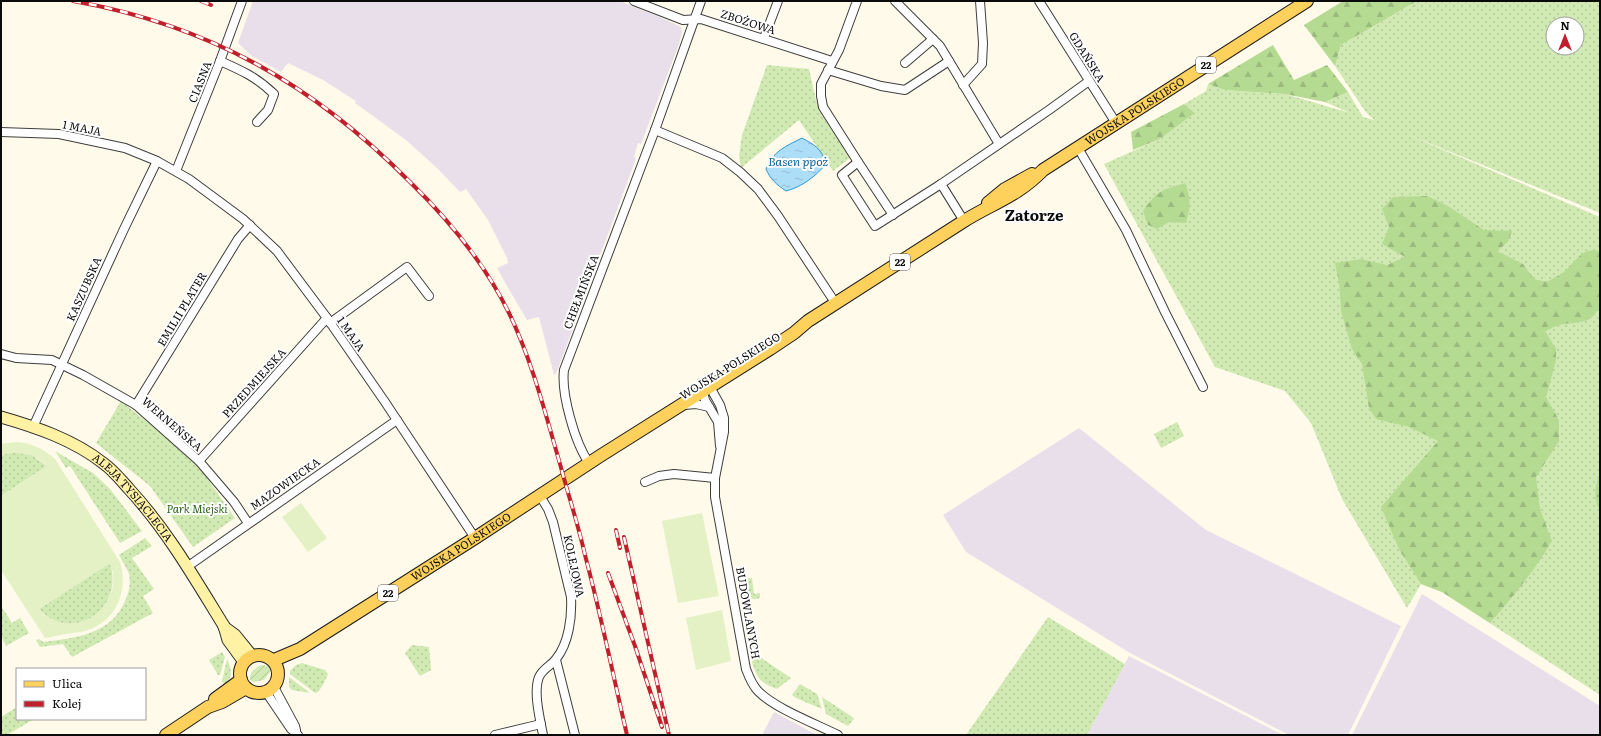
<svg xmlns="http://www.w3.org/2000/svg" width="1601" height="736" viewBox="0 0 1601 736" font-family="Literata,serif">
	<defs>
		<pattern id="grass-dots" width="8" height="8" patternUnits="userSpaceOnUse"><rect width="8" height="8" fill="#d1eab3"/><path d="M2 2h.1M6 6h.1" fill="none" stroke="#b2c799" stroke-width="1.8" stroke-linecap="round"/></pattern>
		<pattern id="forest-firs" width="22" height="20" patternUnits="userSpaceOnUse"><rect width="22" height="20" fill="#b5db92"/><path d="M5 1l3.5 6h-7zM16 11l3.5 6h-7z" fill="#9abb7d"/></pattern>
		<pattern id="garden-furrows" width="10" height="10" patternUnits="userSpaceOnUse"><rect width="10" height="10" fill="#d1eab3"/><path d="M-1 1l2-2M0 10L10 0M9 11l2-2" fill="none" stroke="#b2c799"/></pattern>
		<pattern id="water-ripples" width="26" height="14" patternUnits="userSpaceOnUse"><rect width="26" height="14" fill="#addef8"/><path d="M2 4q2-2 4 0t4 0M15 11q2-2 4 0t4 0" fill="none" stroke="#94bdd3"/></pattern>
	</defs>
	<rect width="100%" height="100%" fill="#fffaea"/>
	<!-- industrial -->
	<g fill="#e9dfeb">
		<polygon points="253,1 620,1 662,18 681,27 682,32 679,44 641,144 638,143 634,157 636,158 634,164 556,374 554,375 539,317 527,320 507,286 497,268 508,263 507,258 488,220 466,189 460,192 438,169 406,140 355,103 356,101 323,80 288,63 281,72 252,56 238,43"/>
		<polygon points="1079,428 1206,530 1401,626 1348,735 1289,735 1130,653 966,552 943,515"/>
		<polygon points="1422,594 1600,706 1600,735 1352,735"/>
		<polygon points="1129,656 1283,735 1087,735"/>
		<polygon points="774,712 817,735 762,735"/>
	</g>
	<!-- grass -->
	<g fill="url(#grass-dots)" fill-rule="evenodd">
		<path d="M1417,1h183v212l-196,-80 196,84v478l-158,-103 -21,-8 -14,24 -65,-109 -31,-76 -26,-32 -70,-24 -111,-203 56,-25 35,-26 -11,-9 22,-13 2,-7 17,6 60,4 65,19 -25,-11 23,-10 15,25 11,3 -9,-9 -30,-45 6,-21zM1553,24h24v24h-24z"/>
		<polygon points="767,65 809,69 816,100 820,112 850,158 833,171 799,120 741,168 739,156 742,135"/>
		<polygon points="121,401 193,458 235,518 193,547 150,486 96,443"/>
		<polygon points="1177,422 1184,436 1161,448 1154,434"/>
		<polygon points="55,451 93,473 110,489 142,531 120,543 70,466 66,468"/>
		<polygon points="13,452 32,455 47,466 1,496 1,455"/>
		<path d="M145,538l7,8 -20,12 22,31 -11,7 10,17 -81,44 -9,-13 -23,3 -4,-7 3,-1 4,3c31,-4 68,-7 82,-41 4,-8 6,-18 4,-27 -2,-6 -7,-13 -10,-19z"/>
		<path d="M110,563c15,47 -38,82 -71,46z"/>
		<path d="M752,578l2,16 6,-1v5c-17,4 -19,-5 -22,-19z"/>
		<polygon points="1,606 12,623 20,618 29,633 6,646 1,636"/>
		<polygon points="1048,617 1125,664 1087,735 966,735"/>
		<polygon points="747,622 750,622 755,651 751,650 745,624"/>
		<polygon points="412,645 429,647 431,670 420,676 405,653"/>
		<polygon points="222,652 225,657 220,675 218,675 209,660"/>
		<path d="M757,655l34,23 -14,11c-21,-8 -20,-13 -27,-33z"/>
		<path d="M227,659c4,8 7,20 -3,25l-2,-3z"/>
		<polygon points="302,663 325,670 328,674 323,685 318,692 315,693 290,674 290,671 296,665"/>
		<polygon points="289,677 310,693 292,690 289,687"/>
		<polygon points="800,684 817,694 822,709 796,698 792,695"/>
		<polygon points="822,697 851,716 854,719 848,726 826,714"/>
		<polygon points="17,707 17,719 34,719 7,735 1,735 1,717"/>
	</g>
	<!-- forest -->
	<g fill="url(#forest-firs)">
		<polygon points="1343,1 1417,1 1341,45 1335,66 1304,25"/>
		<polygon points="1273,45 1294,80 1327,65 1348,92 1325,102 1285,94 1225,90 1208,84"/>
		<polygon points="1184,104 1195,113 1160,139 1133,150 1131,132"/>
		<path d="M1185,183c6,15 6,24 1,40l-17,-1 -12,7 -9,-4 -5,-14c15,-21 17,-20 42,-28z"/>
		<path d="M1427,196l21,10 36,24 28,1 -4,11 -11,9 26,13 11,15 13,3c6,-4 14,-7 19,-12 11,-10 16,-23 34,-19v55c-10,22 -26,14 -44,20 -3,1 -7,4 -11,5l11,18v12l-10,36 13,23v21l-23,36 4,32 12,32c-17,29 -40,57 -62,82l-48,-31 -21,-8 -22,-35 -18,-42 57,-66 -29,-14 -33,-8 -7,-11 -7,-44 -10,-15 -11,-38 -2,-29 -4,-19 26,-4 26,6 18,-8 -23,-13 7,-17 -7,-18 11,-12z"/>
		<path d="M1600,473v38c-7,-11 -5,-26 0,-38z"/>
	</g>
	<!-- garden -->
	<path fill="url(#garden-furrows)" d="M261,665l8,1 1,6 -6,8 -10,2 -4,-2c-1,-8 5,-12 11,-15z"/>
	<!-- pitch -->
	<g fill="#e3f1c5" fill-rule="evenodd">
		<path d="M17,442c15,1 27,7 38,17l65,103c9,28 -4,59 -32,68 -7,3 -15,2 -22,4 -7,1 -14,3 -21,4l-44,-68v-74l46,-30c-11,-13 -30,-16 -46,-11v-11zM110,563c18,44 -39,82 -71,46z"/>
		<polygon points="301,503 327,538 308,552 282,517"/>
		<polygon points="702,513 719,596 678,603 662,521"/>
		<polygon points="722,610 731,661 696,670 686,618"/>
	</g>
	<!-- water -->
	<path fill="url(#water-ripples)" stroke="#3197d1" d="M802,138c13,7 20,11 24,26 -10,12 -24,23 -40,27 -9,-6 -16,-12 -20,-22 7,-18 20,-23 36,-31z"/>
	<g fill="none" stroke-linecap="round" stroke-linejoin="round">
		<!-- street casing -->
		<g stroke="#3e3e3e" stroke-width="10">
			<g id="street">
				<polyline points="634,1 683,20 701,19 832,61"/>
				<polyline points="857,1 839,50 821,84 821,96 823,107 858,162 842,175 875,226 941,184 1049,110 1089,81"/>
				<polyline points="895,1 940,46 999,144"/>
				<polyline points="1039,1 1116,123"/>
				<polyline points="764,38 778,1"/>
				<path d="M220,61c23,10 36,16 54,33l-6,16 -11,12"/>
				<polyline points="905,63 933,39"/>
				<polyline points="828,70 881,86 905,90 949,61"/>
				<polyline points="963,85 982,64 983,43 980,1"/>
				<polyline points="655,130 722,158 740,172 758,189 778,216 836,304"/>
				<polyline points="1,132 59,134 125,148 157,161 189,179 243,219 277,251 327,318 385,402 475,538"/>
				<polyline points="1078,148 1126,230 1165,312 1203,387"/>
				<polyline points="858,162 893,215"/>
				<polyline points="176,171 220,61 242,1"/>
				<polyline points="941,184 964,221"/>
				<polyline points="330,323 407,267 429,296"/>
				<polyline points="1,354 16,358 52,360 83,375 136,405 199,461 234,502 248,523"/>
				<polyline points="136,405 238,239 250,225"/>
				<polyline points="684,405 696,404 709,407"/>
				<polyline points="33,427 124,229 157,161"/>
				<path d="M720,446l-2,-24 -13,-22 -4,-17 5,1 4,3 10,18 4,13v14l-9,46v19l31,172c3,8 6,16 12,22 16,17 58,33 80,44"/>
				<polyline points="199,461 327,318"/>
				<path d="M589,463c-14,-20 -28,-69 -25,-93l91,-240 46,-129"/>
				<polyline points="645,482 659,476 674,474 715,478"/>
				<path d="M540,496l8,13 5,13 18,75c1,20 -2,46 -15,62 -5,7 -13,9 -17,18 -6,15 1,42 4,58"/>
				<polyline points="187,567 397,420"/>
				<polyline points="556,660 575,735"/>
				<polyline points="274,687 295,726 296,730"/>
				<polyline points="266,692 291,729 298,735"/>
				<polyline points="495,735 541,724"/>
			</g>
		</g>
		<!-- secondary casing -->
		<g stroke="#2d2d2d" stroke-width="13">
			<g id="secondary">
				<path id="s1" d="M1,417c35,10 73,23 102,46 10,7 18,17 26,26 38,41 66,90 95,137l4,14 16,22"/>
				<polyline points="224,627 235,635 252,656"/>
			</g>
		</g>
		<!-- primary casing -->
		<g stroke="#1c1c1c" stroke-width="14">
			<g id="primary">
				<polyline points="988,203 1005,189 1032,174"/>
				<circle cx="259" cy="674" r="19"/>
				<path id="s2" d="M274,660l26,-11 175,-111 125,-82 170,-107 24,-16 14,-12 156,-100c29,-18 54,-25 79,-51l264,-169"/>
				<polyline points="215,699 241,680"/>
				<polyline points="166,735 208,707 222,702 246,688"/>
			</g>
		</g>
		<!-- street -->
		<use href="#street" stroke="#fff" stroke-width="8"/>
		<!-- secondary -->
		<use href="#secondary" stroke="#fff2a5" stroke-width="11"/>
		<!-- primary -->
		<use href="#primary" stroke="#fdd15c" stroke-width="12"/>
		<!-- rail casing -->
		<g stroke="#bf202c" stroke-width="4">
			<g id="rail">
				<path d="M73,1c136,24 241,84 337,181 40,39 74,80 99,131 23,48 36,99 51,151 8,30 18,60 25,91 16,60 28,120 42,180"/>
				<polyline points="201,1 211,5"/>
				<polyline points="616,530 620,548"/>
				<polyline points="624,537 669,735"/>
				<polyline points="608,573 635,646 662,727"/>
			</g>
		</g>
		<!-- rail -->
		<use href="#rail" stroke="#fff" stroke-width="2.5" stroke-dasharray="8" stroke-linecap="butt"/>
	</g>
	<g text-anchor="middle" stroke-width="4" stroke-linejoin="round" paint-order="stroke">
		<!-- shield labels -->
		<g fill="#fff" stroke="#545454" stroke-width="1">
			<rect x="1196" y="57" width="20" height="16" rx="3"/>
			<rect x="890" y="254" width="20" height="16" rx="3"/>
			<rect x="378" y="585" width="20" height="16" rx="3"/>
		</g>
		<g font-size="10" font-weight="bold" fill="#0b0b0b">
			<text x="1206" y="69">22</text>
			<text x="900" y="266">22</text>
			<text x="388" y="597">22</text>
		</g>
		<!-- street labels -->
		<g font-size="11" fill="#0b0b0b" stroke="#fff">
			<text transform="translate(748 22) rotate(18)" y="4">ZBOŻOWA</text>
			<text transform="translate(1087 57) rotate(58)" y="4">GDAŃSKA</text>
			<text transform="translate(200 82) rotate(-68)" y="4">CIASNA</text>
			<text dy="4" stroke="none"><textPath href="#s2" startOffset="1022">WOJSKA POLSKIEGO</textPath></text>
			<text transform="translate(82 128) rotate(11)" y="4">1 MAJA</text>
			<text transform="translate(84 289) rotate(-66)" y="4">KASZUBSKA</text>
			<text transform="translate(581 292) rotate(-69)" y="4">CHEŁMIŃSKA</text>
			<text transform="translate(182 309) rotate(-59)" y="4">EMILII PLATER</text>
			<text transform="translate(351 334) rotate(55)" y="4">1 MAJA</text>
			<text transform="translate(730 366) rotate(-32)" y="4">WOJSKA POLSKIEGO</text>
			<text transform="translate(254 383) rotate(-48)" y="4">PRZEDMIEJSKA</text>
			<text transform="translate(172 424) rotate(41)" y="4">WERNEŃSKA</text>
			<text transform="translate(285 484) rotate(-35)" y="4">MAZOWIECKA</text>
			<text dy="4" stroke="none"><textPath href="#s1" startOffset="158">ALEJA TYSIĄCLECIA</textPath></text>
			<text dy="4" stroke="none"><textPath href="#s2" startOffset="219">WOJSKA POLSKIEGO</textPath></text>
			<text transform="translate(574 566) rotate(78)" y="4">KOLEJOWA</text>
			<text transform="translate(748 613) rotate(80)" y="4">BUDOWLANYCH</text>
		</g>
		<!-- park labels -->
		<g font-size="11" font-style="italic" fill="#2c641a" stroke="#fff">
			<text x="197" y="513">Park Miejski</text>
		</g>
		<!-- water labels -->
		<g font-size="12" font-style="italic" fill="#1167a0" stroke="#fff">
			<text x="798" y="166">Basen ppoż</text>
		</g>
		<!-- district labels -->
		<g font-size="15" font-weight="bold" fill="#0b0b0b" stroke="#fff">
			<text x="1034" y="221">Zatorze</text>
		</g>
	</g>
	<!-- border -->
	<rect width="1601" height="736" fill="none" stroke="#0b0b0b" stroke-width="4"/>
	<!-- legend -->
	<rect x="16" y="668" width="130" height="52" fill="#ffffff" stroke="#9d9d9d"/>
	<rect x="24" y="681" width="20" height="6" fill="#fdd15c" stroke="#9d9d9d"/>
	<text x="52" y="688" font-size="12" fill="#0b0b0b">Ulica</text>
	<rect x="24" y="701" width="20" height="6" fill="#bf202c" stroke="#9d9d9d"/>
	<text x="52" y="708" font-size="12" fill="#0b0b0b">Kolej</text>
	<!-- north arrow -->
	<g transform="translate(1565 36)"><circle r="19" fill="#ffffff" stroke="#9d9d9d"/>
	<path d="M0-3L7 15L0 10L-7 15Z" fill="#bf202c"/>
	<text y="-6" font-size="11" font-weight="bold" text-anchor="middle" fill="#0b0b0b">N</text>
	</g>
</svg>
